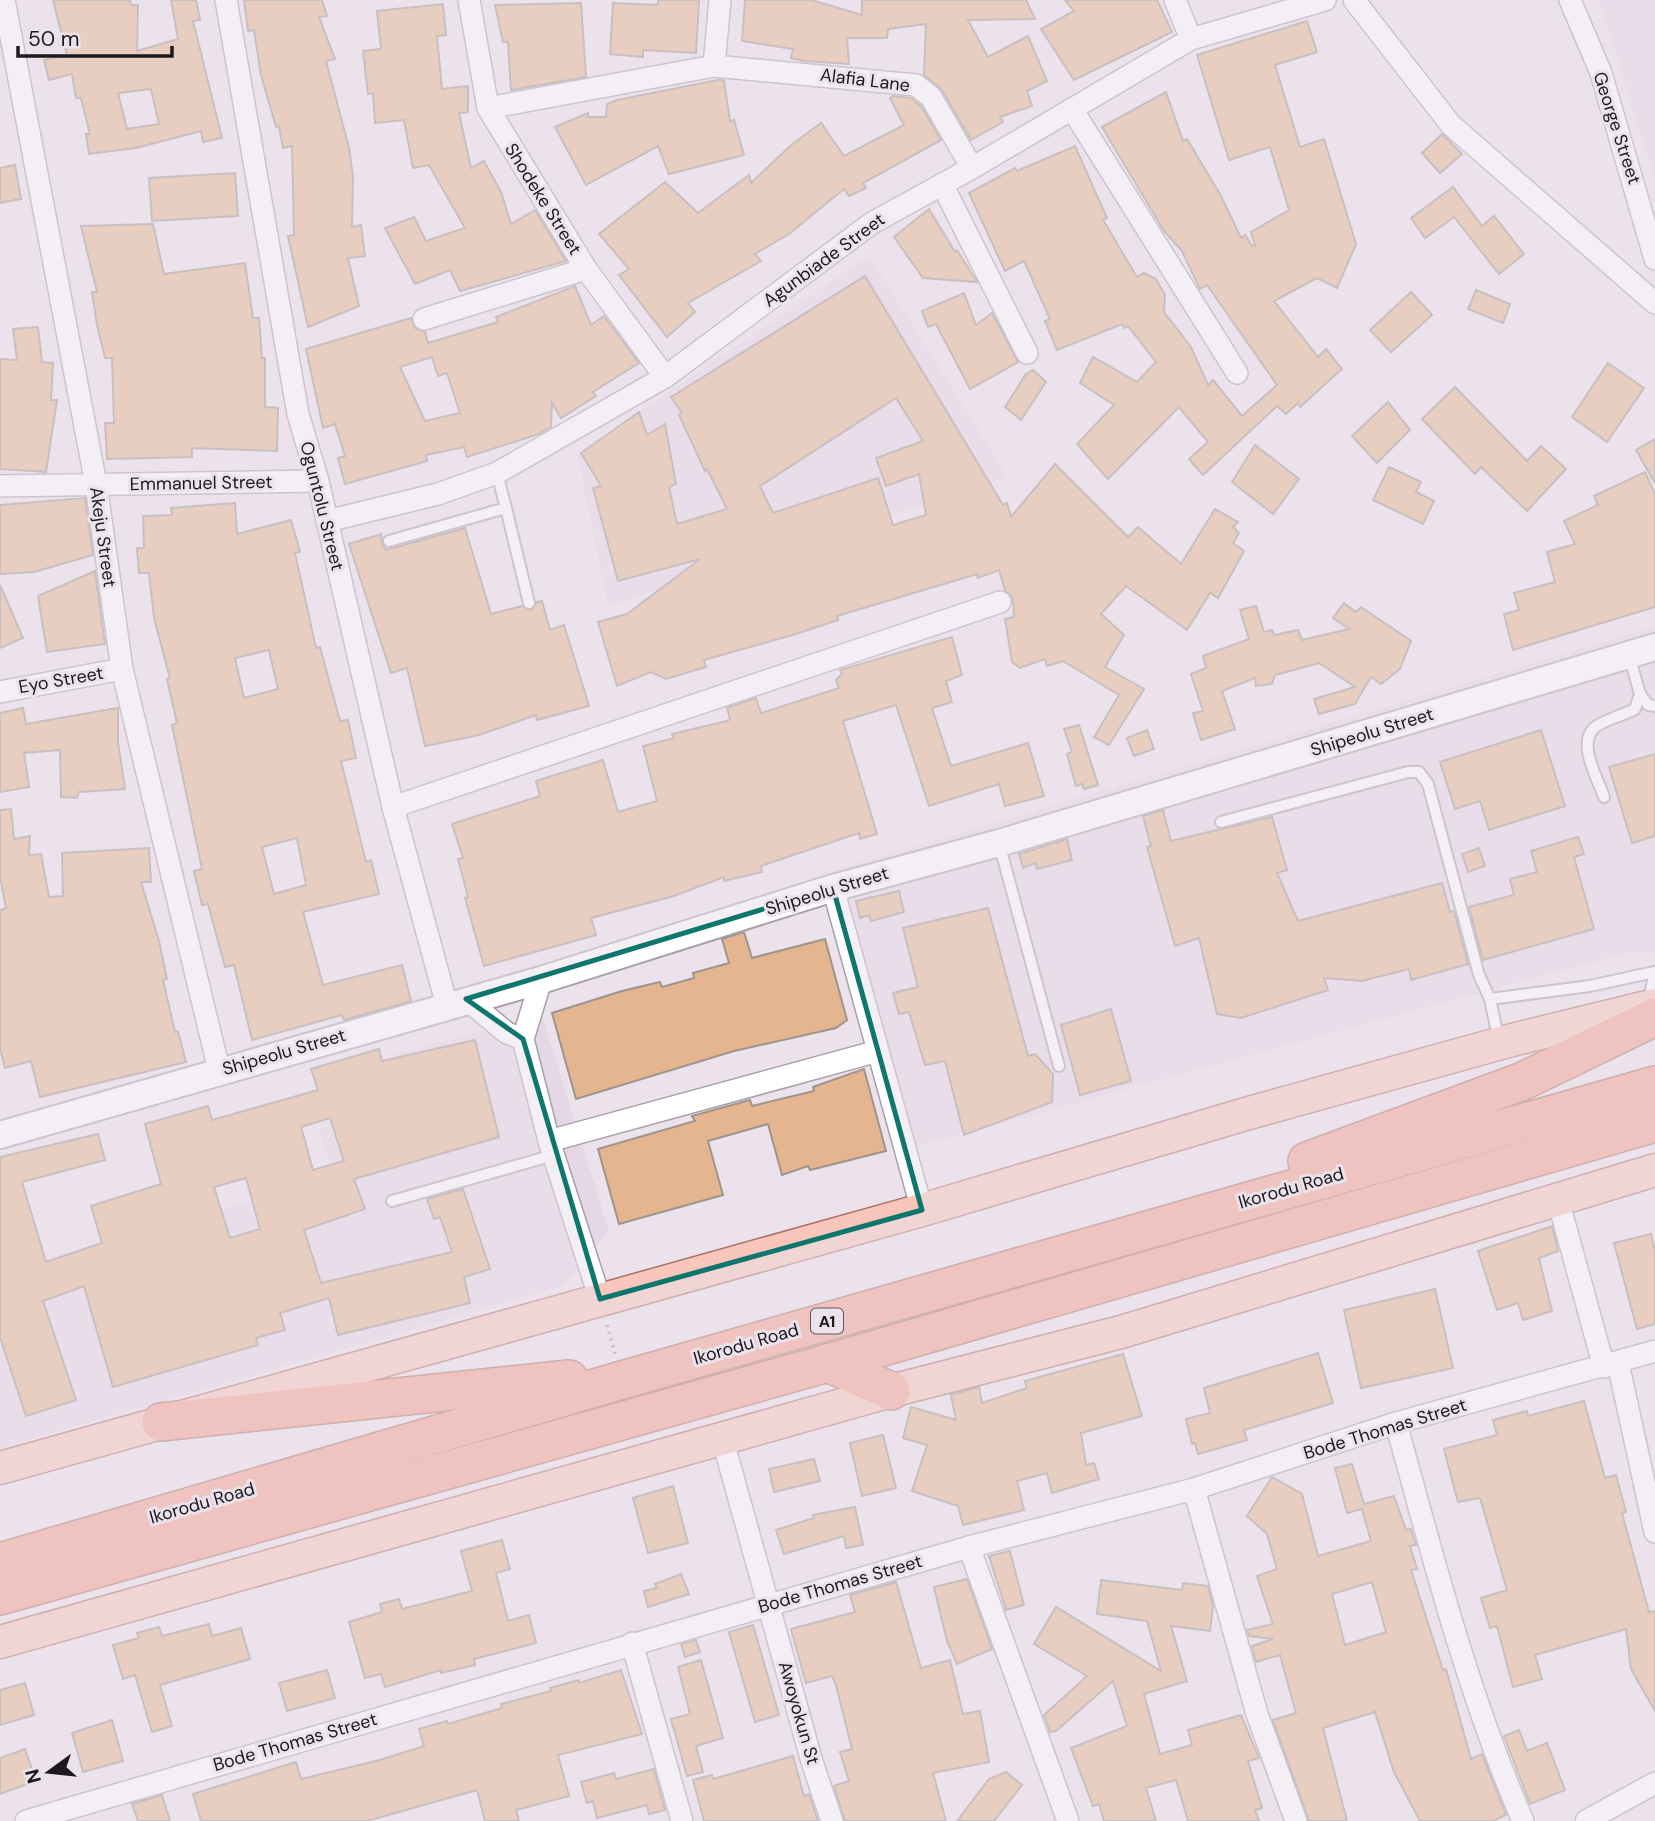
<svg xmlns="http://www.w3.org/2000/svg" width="1655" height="1821" viewBox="0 0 1655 1821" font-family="'DM Sans',sans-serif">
	<rect width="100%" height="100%" fill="#ebe2eb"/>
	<!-- built -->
	<g fill="#e6d7e6">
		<polygon points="1599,0 1655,0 1655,182"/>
		<polygon points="863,260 872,260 1008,477 608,606 577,454"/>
		<polygon points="1655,627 1655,952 1627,953 900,1151 821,874"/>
		<polygon points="542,1015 609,1231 563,1286 0,1448 0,1271 333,1177 319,1129 407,1107 392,1055"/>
	</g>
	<!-- building -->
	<g fill="#e4b58e" stroke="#9e958d" stroke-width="2" fill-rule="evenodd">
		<path d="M53,0h77l1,5h7l-1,46 41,-12 -7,-39h25l4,20 -7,1 29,117 -19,4 -2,-11 -65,17 -47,6 -3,-20h4l-9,-36h-5l-4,-24 -23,6 -5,-20 23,-5zM151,89l8,35 -32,5 -9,-36z"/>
		<polygon points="244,0 322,0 327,16 319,17 335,59 326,61 349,148 353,177 352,227 361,225 365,256 348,258 359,306 308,327 288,236 294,235 292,146 283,148 279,126 276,127 261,75 254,30 248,31"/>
		<polygon points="658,0 699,0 696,53 643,50 643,57 610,54 613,3 658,5"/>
		<polygon points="745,0 811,0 862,15 862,0 1026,0 1035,19 968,20 988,57 1028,36 1047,81 1027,91 1032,106 1000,117 1003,122 971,140 942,90 924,75 926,24 888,29 887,38 847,38 849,64 804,61 791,58 793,49 742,41"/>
		<polygon points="1065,0 1157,0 1172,32 1074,80 1041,29 1074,11"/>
		<polygon points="581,3 586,77 511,90 508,42 503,42 495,5"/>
		<polygon points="443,4 446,35 437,36 442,89 468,86 468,112 459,113 471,168 484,161 501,192 511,224 535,210 566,261 460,291 450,270 415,284 385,228 414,217 426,241 465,228 429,165 413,168 404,120 375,123 373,93 368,94 363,51 381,49 377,11"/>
		<polygon points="1307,21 1317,52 1275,65 1300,147 1324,139 1356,244 1337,288 1317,278 1274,301 1318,357 1326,349 1342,369 1300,407 1298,403 1286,414 1277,406 1203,475 1189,459 1208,442 1179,407 1108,479 1077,444 1114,405 1080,383 1093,357 1137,382 1156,362 1128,326 1124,328 1122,324 1057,350 1045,321 1050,319 1024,261 1005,271 969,193 1015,168 1017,171 1075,146 1107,218 1103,220 1137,277 1144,273 1156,279 1165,295 1164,312 1191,347 1208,385 1213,380 1242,416 1277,385 1207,285 1200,289 1182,251 1164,231 1102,127 1166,92 1183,141 1187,139 1221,196 1241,238 1245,235 1252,246 1255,245 1251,232 1289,210 1270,147 1229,160 1197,55"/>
		<polygon points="718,80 724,80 730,121 734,120 744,155 669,174 658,146 586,185 555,127 588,113 588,117 606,117 607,104 617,100"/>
		<polygon points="893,96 911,98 921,106 941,140 863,183 866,188 849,196 844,189 789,234 755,254 761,261 688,303 695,312 667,337 619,275 629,269 599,234 665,182 698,213 749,175 751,183 790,146 821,123 844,156 904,125 890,98"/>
		<polygon points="1442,134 1462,154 1440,173 1422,153"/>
		<polygon points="15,165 21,199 0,203 0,168"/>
		<polygon points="235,173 238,216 152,221 149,178"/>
		<polygon points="1453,187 1482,226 1494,216 1524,254 1499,274 1454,217 1425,238 1411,218"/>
		<polygon points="929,209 955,252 957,250 977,282 923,278 894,237"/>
		<polygon points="153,224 164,274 245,263 253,318 259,318 262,358 265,358 265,407 278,408 277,451 192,448 192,457 107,459 105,423 114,423 112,358 105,358 97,325 92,292 97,292 81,226"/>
		<path d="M865,276l138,229 4,-2 4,14 44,-53 73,73 10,-10 43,37 34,-55 23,13 -5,5 6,6 -6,10 11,8 -26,47 -8,-5 -23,37 -61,-44 -25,28 23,21 -19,32 39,22 -35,56 -15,-8 25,-42 -56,-34 -16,5 -2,-7 -25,9 -8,-6 -7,-43 9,-2 -1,-19 -8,-8 -6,-20 -21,8 -1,-4 -140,42 1,4 -42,14 -92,26 2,7 -40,12 -15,-7 -34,14 -19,-64 29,-8 73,-55 -82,22 -25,-93 8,-2 -20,-33 58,-41 8,23 18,-11 11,60 -7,3 8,37 50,-15 -20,-40 -2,2 -26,-56 3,-2 -11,-16zM896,398l27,43 -47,17 10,28 33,-12 7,41 -33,10 -15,-47 -105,35 -13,-27z"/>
		<path d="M575,286l16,39 13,-9 35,47 -46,29 3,4 -35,22 -9,-15 -1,24 -12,7 -72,23 -3,-10 -38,8 1,6 -82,23 -7,-26 7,-2 -10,-32 -12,4 -17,-79 105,-31 4,10 10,4 3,11 70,-21 -2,-5zM432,357l6,19 9,-3 13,40 -35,8 -25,-54z"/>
		<polygon points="1476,290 1510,304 1503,323 1468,309"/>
		<polygon points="1411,292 1432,315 1391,352 1370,330"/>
		<polygon points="964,293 976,325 992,313 1018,362 970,389 936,324 928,327 922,311"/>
		<polygon points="38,327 42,362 53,363 51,400 57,400 46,472 0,469 0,359 17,360 13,329"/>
		<polygon points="1608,363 1644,388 1607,442 1572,417"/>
		<polygon points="1033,370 1046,382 1021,420 1005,407 1026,374"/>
		<polygon points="1455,387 1527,461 1541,446 1566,469 1527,511 1481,467 1475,474 1422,419"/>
		<polygon points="1388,402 1410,430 1377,463 1352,436"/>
		<polygon points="1655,439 1655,483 1636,450"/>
		<polygon points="1255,445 1299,479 1273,514 1232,482"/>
		<polygon points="1389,467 1421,482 1416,492 1434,501 1423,524 1373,500"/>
		<polygon points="1645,472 1655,494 1655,607 1513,650 1504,614 1519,610 1514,593 1555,582 1547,552 1575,544 1564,521 1598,505 1594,496"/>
		<polygon points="85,498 93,555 34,572 0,574 0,505"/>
		<path d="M235,503l2,31 54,-14 9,32 -5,1 21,95 4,-1 20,74 8,-1 8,38 -15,3 25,101 5,-2 8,34 -76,18 20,73 79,-20 9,36 -67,19 -2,-5 -90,25 -18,-75 -9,2 -17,-63 -6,1 -8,-34 8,-2 -30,-144 5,-2 -10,-44 3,-1 -16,-60 -5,-45h-10l-2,-25h7l-1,-32 29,-1 -1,-7zM269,650l9,39 -34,9 -9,-40zM297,838l9,47 -32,9 -12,-47z"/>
		<polygon points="465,528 491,614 522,606 531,610 537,602 542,601 550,630 564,625 589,706 537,720 536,715 479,735 425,746 407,668 391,673 349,544 381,534 382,544 386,550"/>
		<polygon points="95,571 105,644 47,652 38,596"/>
		<polygon points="0,585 23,638 0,648"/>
		<polygon points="1344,603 1356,612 1361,607 1411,641 1400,669 1381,684 1371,677 1355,704 1319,714 1314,699 1355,687 1319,663 1275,675 1272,684 1256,686 1255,678 1222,691 1235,729 1201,740 1193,713 1203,711 1191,674 1206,668 1203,656 1249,639 1240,610 1256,606 1264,632 1272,630 1274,635 1298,630 1302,640 1349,629 1333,618"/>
		<polygon points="952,637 962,675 946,681 952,702 932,708 951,766 1028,743 1044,796 1005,806 999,784 929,806 896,705 843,721 877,834 860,839 859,833 761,866 762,872 724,881 724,877 674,896 591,918 596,935 484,966 465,898 468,897 458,859 463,858 452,824 540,796 536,781 603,760 618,812 657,801 643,746 674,738 672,734 727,721 730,719 727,708 756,698 761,713 839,688 836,680 842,674 840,670"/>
		<polygon points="23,708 26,724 118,708 118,742 125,789 79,792 77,798 61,797 60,750 24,753 29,787 0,792 0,713"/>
		<polygon points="1079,725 1098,785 1084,789 1082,784 1076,786 1067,754 1072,752 1064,729"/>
		<polygon points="1147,730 1154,749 1134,756 1127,738"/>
		<polygon points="1541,730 1565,806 1489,830 1480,801 1455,809 1440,762"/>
		<polygon points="1655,754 1655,836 1632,843 1609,767"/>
		<polygon points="11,809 14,839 30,836 29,855 41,854 49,897 63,896 62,853 149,848 151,882 141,882 159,941 167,979 163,980 175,1032 178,1031 186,1062 40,1097 31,1061 5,1068 0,1049 0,910 6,908 0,877 0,810"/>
		<polygon points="1163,810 1171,841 1272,817 1287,870 1277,873 1298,921 1442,883 1450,912 1454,911 1468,964 1411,980 1409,969 1362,981 1324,978 1328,990 1241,1018 1217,1014 1199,938 1175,946 1147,847 1151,846 1143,816"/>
		<polygon points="1578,837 1584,854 1574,857 1594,929 1483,960 1469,907 1514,895 1510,879 1537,872 1531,851"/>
		<polygon points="1067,839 1072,860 1037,869 1036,863 1023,868 1019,854"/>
		<polygon points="1479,848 1485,866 1468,872 1462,854"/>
		<polygon points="899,891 904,912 871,921 869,915 860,918 856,901"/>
		<polygon points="988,908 1028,1056 1035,1054 1053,1074 1052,1102 964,1135 945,1061 925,1065 909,1012 899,1014 893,993 918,987 903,928"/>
		<polygon points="744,932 752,958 825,939 847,1020 836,1028 734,1051 576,1099 552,1013 622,991 660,982 662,987 694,978 693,973 729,963 722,939"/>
		<polygon points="1111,1009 1131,1081 1080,1095 1061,1025"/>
		<path d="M475,1040l24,97 -145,42 11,30 -61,21 17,53 131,-31 -12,-35 -6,2 -7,-20 36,-10 27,80 -26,8 6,26 -132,32 -9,-37 -49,15 5,17 -29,8 2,7 -145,42 -29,-101 -41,15 33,99 -50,16 -26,-79v-180l98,-23 7,26 -83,22 24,80 56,-19 -11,-37 70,-22 -16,-60 63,-18 4,14 106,-30 -7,-21 68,-20 3,12zM330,1118l14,43 -31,9 -12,-43zM246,1178l14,51 -30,9 -16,-51z"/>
		<polygon points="864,1069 886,1151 810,1170 808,1166 782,1175 768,1124 708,1141 723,1195 619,1224 598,1149 695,1121 692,1116 750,1100 752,1106 814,1091 813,1087"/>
		<polygon points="1552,1226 1558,1251 1539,1258 1552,1311 1523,1320 1518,1303 1497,1310 1478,1251"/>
		<polygon points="1651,1234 1655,1251 1655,1324 1637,1329 1614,1243"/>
		<polygon points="1435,1289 1453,1368 1361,1388 1344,1310"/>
		<polygon points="1318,1353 1333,1403 1244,1430 1247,1440 1198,1454 1195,1443 1192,1444 1186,1419 1210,1413 1204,1388"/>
		<polygon points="1123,1354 1142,1416 1081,1433 1086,1465 1094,1463 1099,1479 1052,1493 1047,1473 1017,1481 1024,1510 963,1525 958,1506 912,1491 927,1445 903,1438 911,1407 956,1420 951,1395 979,1387 982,1403 1027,1388 1025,1381"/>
		<polygon points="1584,1401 1605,1478 1616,1475 1626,1512 1622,1513 1649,1612 1655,1611 1655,1711 1631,1669 1626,1629 1535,1655 1542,1679 1513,1687 1497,1626 1490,1628 1481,1598 1507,1590 1480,1498 1458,1502 1444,1449 1497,1435 1493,1420 1527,1411 1528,1416"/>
		<polygon points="883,1435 896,1488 862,1496 850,1443"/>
		<polygon points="814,1459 820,1481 774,1492 769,1469"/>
		<path d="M1352,1464l12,40 30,-8 12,34 5,-1 5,16 -6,1 7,23 -6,1 32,100 3,-1 25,90 11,-5 24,61 -13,6h-73l-26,-49 -19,-60 -52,16 24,93h-38l-36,-101 23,-7 -16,-58 -24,7 -4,-16 21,-7 -24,-3 -2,-6 26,-6 -16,-48 20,-7 -10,-35 -20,-18 25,-39 30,17 16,62 53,-15 -9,-32 -15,4 -12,-45zM1372,1582l14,50 -41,13 -13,-51z"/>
		<polygon points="673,1486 688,1543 648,1553 633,1498"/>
		<polygon points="855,1507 863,1545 846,1548 844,1536 784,1554 776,1530 814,1518 813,1515"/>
		<polygon points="502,1540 510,1569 496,1573 508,1621 529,1615 536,1643 474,1659 475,1665 441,1673 441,1670 385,1687 381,1674 365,1678 349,1622 382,1612 380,1604 399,1599 402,1609 472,1591 461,1551"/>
		<polygon points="1010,1551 1024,1605 1006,1610 989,1556"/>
		<polygon points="681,1574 689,1594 648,1607 644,1591 657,1588 655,1584"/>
		<polygon points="967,1579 992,1649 957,1664 947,1641 934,1587"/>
		<polygon points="1101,1580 1182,1590 1183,1583 1208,1586 1213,1606 1210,1631 1171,1626 1187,1681 1144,1694 1160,1754 1192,1745 1188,1730 1241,1715 1259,1758 1248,1761 1262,1808 1255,1810 1259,1821 1188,1821 1176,1780 1146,1788 1156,1821 1104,1821 1099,1804 1093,1806 1071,1748 1127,1726 1113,1681 1056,1731 1050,1732 1044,1715 1087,1676 1034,1644 1056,1607 1161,1671 1147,1621 1097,1614"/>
		<polygon points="896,1582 921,1668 950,1660 963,1714 980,1711 989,1762 933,1773 946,1821 845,1821 834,1786 849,1781 840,1752 852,1749 836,1685 832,1676 806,1683 791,1629 855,1612 850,1595"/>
		<polygon points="209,1624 212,1636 241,1628 250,1659 160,1685 172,1726 152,1732 135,1675 123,1679 113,1645 139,1638 137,1633 159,1627 162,1636"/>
		<polygon points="753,1625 779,1715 755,1722 729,1632"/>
		<polygon points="696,1640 700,1652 685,1657 681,1644"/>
		<polygon points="701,1660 723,1738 696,1746 703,1772 687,1776 671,1719 690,1714 678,1667"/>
		<polygon points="327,1670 335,1698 287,1711 279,1683"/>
		<polygon points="621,1670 642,1734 558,1755 569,1796 516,1810 519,1821 485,1821 477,1790 367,1821 201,1821 193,1794 296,1762 301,1779 380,1760 424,1746 419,1729 447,1721 448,1724 502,1708 501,1704 551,1691 550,1688 579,1680 579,1683"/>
		<polygon points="25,1683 34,1715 0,1725 0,1690"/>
		<polygon points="112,1720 123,1761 83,1772 72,1733"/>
		<polygon points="1519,1730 1527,1751 1547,1743 1565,1790 1530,1804 1504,1736"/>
		<polygon points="25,1749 36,1781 0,1794 0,1758"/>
		<polygon points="793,1756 804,1796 809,1794 818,1821 704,1821 693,1780 712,1775 713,1779"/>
		<polygon points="654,1769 665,1810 649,1814 647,1805 597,1818 593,1801 587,1803 581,1782 614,1773 616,1779"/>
		<polygon points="1006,1772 1022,1785 994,1821 957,1821 989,1779"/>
		<polygon points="162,1795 170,1821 138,1821 132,1804"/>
	</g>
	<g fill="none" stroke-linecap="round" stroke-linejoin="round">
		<!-- service casing -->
		<g stroke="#a8a0a8" stroke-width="14">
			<g id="service">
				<polyline points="506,508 529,603"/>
				<polyline points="389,541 506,508 497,473"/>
				<polyline points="1629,655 1640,694 1648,705 1655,706"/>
				<path d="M1604,797c-6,-18 -27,-53 -10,-69 9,-8 30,-13 41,-19l5,-15"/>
				<polyline points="1221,822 1408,772 1419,772 1428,784 1479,975 1490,999 1590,986 1654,972"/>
				<polyline points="999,843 1059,1066"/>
				<polyline points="1490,999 1499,1041"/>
				<polyline points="1648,1003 1655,972"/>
				<polyline points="392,1201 554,1155"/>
			</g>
		</g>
		<!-- minor casing -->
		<g stroke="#a8a0a8" stroke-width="24">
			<g id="minor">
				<polyline points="4,0 96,484 122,669 219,1070"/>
				<polyline points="226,0 298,414 318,481 393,807 447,1006"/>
				<polyline points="469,0 488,108 586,269 665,377"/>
				<polyline points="1175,0 1191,39"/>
				<polyline points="1354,0 1451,125 1655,303"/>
				<polyline points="1570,0 1601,73 1655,259"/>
				<polyline points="714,66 916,85 931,97 972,168"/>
				<polyline points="488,108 714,66 720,0"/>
				<polyline points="1072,109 1237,373"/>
				<polyline points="942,184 1027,353"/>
				<polyline points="424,319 586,269"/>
				<polyline points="0,486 318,481"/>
				<polyline points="327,521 438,494 497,473 665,377 872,223 972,168 1191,39 1325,0"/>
				<polyline points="0,692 122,669"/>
				<polyline points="393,807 1000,602"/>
				<polyline points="833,888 922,1210"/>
				<polyline points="541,980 523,1039 549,1141 600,1299"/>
				<polyline points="466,999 507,1033 523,1039"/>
				<polyline points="549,1141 878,1051"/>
				<polyline points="1558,1200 1604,1367"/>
				<polyline points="1618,1363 1655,1532"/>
				<path d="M1396,1423c37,134 71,269 127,398"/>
				<polyline points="723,1441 812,1762 832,1821"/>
				<polyline points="1194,1489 1257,1714 1296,1821"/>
				<polyline points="969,1547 1068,1821"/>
				<polyline points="632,1643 682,1821"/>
				<polyline points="26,1821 969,1547 1194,1489 1396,1423 1655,1351"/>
				<polyline points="1586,1821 1655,1783"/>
			</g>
		</g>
		<!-- tertiary casing -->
		<g stroke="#a8a0a8" stroke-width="30">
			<polyline id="tertiary" points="0,1135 541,980 833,888 999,843 1655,647"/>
		</g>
		<!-- primary casing -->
		<g stroke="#a97165" stroke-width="35">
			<g id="primary">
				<polyline points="0,1468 922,1210 1249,1113 1512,1040 1655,1005"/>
				<polyline points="0,1642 891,1391 1121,1332 1655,1170"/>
			</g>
		</g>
		<!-- motorway casing -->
		<g stroke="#a97165" stroke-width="40">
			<g id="motorway">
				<polyline points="1307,1161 1523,1081 1655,1017"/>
				<polyline points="828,1363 891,1391"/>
				<polyline points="161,1422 569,1379"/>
				<polyline points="0,1562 622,1380 1655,1085"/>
				<polyline points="0,1596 828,1363 1655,1123"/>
			</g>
		</g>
		<!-- path -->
		<polyline stroke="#9a939a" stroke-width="3.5" stroke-dasharray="2 5" stroke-linecap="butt" points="607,1325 615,1354"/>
		<!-- service -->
		<use href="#service" stroke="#fff" stroke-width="10"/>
		<!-- minor -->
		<use href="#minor" stroke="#fff" stroke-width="21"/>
		<!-- tertiary -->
		<use href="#tertiary" stroke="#fff" stroke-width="26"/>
		<!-- primary -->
		<use href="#primary" stroke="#f8c6ba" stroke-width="32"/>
		<!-- motorway -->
		<use href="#motorway" stroke="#f4a08c" stroke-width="37"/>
	</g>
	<!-- marked area -->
	<path d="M0 0H1655V1821H0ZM833,888l89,322 -322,89 -77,-260 -57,-40z" fill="#ebe2eb" fill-opacity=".55" fill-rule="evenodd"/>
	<path fill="none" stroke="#0f766e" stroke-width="5" stroke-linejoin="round" d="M833,888l89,322 -322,89 -77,-260 -57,-40z"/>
	<g text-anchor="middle" stroke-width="6" stroke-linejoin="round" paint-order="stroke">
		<!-- shield labels -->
		<rect fill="#ebe2eb" stroke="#5b565b" stroke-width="2" x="811" y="1308.5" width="32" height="25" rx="5"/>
		<g font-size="16" font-weight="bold" fill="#1d1a1d">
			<text x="827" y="1327">A1</text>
		</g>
		<!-- street labels -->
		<g font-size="18" fill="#1d1a1d" stroke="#ebe2eb">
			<text transform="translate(865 80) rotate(7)" y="6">Alafia Lane</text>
			<text transform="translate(1617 128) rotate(72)" y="6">George Street</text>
			<text transform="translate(543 199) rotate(58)" y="6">Shodeke Street</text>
			<text transform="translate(824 260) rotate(-36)" y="6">Agunbiade Street</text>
			<text transform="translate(201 483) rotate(-1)" y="6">Emmanuel Street</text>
			<text transform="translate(322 506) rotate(76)" y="6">Oguntolu Street</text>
			<text transform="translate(103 537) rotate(82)" y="6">Akeju Street</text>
			<text transform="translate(61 680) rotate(-10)" y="6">Eyo Street</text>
			<text transform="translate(1372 732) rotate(-17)" y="6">Shipeolu Street</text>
			<text transform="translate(827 891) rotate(-17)" y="6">Shipeolu Street</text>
			<text transform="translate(284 1052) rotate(-16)" y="6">Shipeolu Street</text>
			<text transform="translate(1291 1188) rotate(-16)" y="6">Ikorodu Road</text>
			<text transform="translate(746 1344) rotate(-16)" y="6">Ikorodu Road</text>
			<text transform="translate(1385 1429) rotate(-17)" y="6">Bode Thomas Street</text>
			<text transform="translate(202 1503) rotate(-16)" y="6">Ikorodu Road</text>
			<text transform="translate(840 1584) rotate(-16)" y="6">Bode Thomas Street</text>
			<text transform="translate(799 1713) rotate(74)" y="6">Awoyokun St</text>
			<text transform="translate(295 1742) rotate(-16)" y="6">Bode Thomas Street</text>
		</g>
	</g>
	<!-- north arrow -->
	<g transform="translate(49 1772) rotate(255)" stroke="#ebe2eb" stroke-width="5" paint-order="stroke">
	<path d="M0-5L12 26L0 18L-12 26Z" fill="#1d1a1d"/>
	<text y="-10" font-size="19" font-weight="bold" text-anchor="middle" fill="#1d1a1d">N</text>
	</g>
	<!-- scale -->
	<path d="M18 46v10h154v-10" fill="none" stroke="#1d1a1d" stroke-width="3.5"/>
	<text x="28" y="46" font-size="21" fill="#1d1a1d" stroke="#ebe2eb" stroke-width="5" paint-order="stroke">50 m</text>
</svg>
